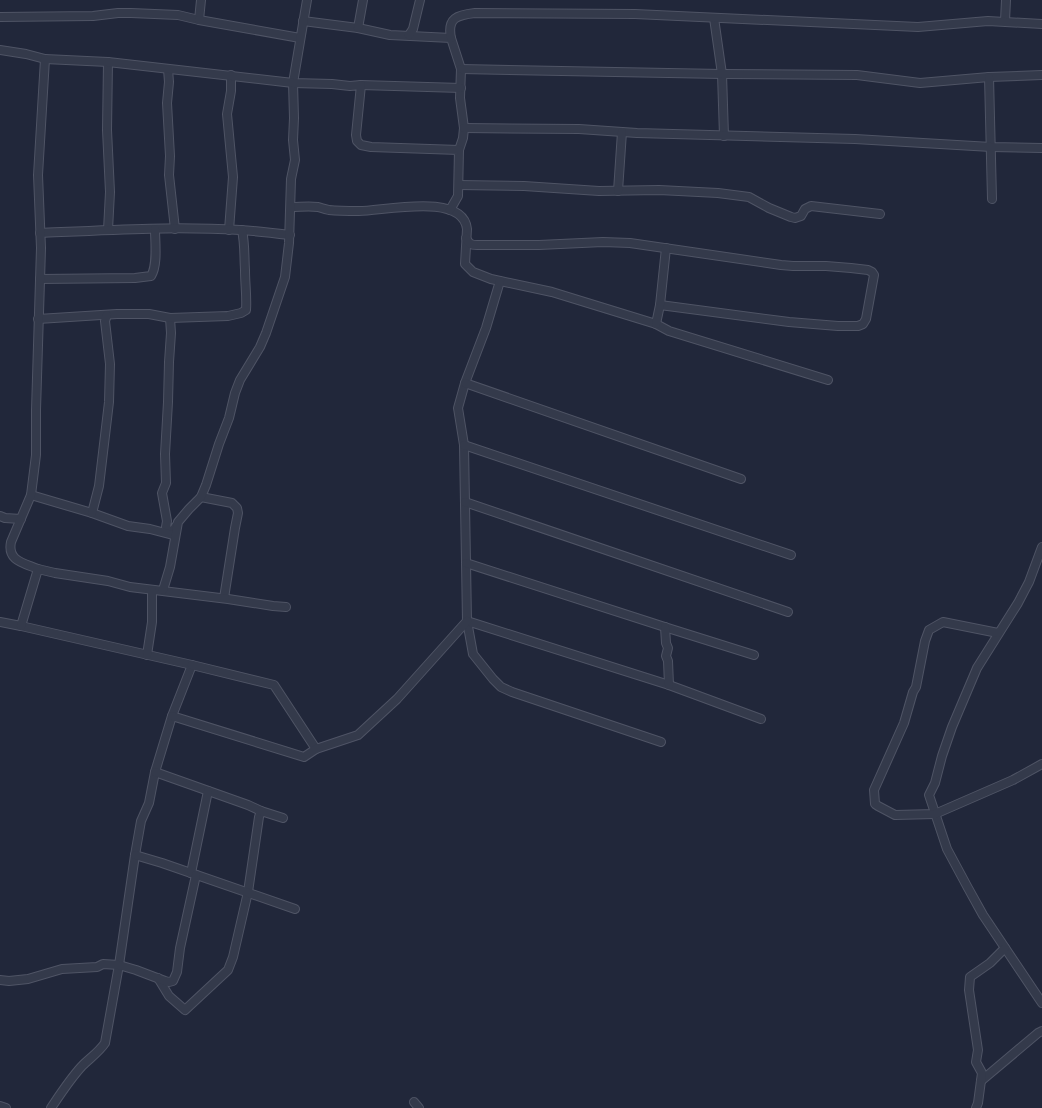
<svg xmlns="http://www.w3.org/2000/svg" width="1042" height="1108" viewBox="0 0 1042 1108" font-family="Lato,sans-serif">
	<rect width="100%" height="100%" fill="#21273a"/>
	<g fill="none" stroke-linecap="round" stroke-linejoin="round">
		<!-- minor casing -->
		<g stroke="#4f5465" stroke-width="10">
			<g id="minor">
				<polyline points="0,17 93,16 118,13 131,13 178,15 199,20 201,0"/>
				<polyline points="714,18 722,74 724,136"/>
				<polyline points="199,20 300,38"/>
				<polyline points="303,21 358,28 390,35 451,38 461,69 460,98 464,128 463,138 459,150"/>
				<polyline points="1005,21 1006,0"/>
				<polyline points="358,28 363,0"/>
				<polyline points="409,35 413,29 420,0"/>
				<path d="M451,38c-4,-20 6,-23 24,-25l160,1 283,13 70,-6 54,3"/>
				<polyline points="0,50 26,54 45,59"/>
				<polyline points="168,69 169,82 167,103 170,156 169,175 175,229"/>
				<polyline points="461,69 722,74 857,75 920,83 989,77 1042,75"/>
				<polyline points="989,77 992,199"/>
				<polyline points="361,85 461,88"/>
				<polyline points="464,128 579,129 637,133 855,139 991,147 1042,148"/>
				<polyline points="459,185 524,186 599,191 659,190 718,193 749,197 769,208 791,217 795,218 801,216 805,209 811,206 880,214"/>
				<polyline points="618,191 622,132"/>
				<path d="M291,207c9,0 18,-1 27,0 3,1 7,2 11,3 10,1 20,1 30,1 25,0 104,-19 108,18l-2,35 8,8 18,7 61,13 104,32 13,7 159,49"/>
				<polyline points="108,230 110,192 107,130 108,62"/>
				<polyline points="229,230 233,177 227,114 231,91 231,75"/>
				<path d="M40,233c66,-3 133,-7 200,-3 16,1 33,3 50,5"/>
				<path d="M466,238c3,6 5,7 11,7h62l64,-3 27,1 151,22 12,1h33l25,2 17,2 4,2 2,3 -8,44 -3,5 -5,2h-20l-49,-4 -129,-17"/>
				<path d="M40,279l95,-1 16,-2c7,-11 4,-34 4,-47"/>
				<polyline points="500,281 486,328 465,383 458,408 464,445 467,621 473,654 493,679 501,687 512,692 661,742"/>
				<polyline points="170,318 171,333 169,362 168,402 165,454 166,483 162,493 167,521 166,527 171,534 176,526"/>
				<path d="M38,319l79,-5h32l21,4 58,-2 13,-3 5,-3c1,-13 -1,-26 -1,-40 -1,-15 0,-25 -3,-40"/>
				<polyline points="656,324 660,305 666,248"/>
				<polyline points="465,383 741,479"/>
				<polyline points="464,445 791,555"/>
				<polyline points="31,495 92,513 128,526 150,529 173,535"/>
				<polyline points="201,497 232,503 237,508 238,513 235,528 224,598"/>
				<polyline points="465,502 788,612"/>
				<polyline points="92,513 99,486 109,402 110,364 105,321 107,315"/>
				<polyline points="0,516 5,518 21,519"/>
				<polyline points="1042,547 1029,582 1018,603 977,668 952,727 942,756 935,783 929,795 947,849 968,888 983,915 1042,1003"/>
				<polyline points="466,563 671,629 754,655"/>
				<polyline points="38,569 55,573 108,581 130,587 228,599 273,606 286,607"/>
				<polyline points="163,590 170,567 178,522 189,509 201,497 206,485 219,444 229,418 235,393 240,380 260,347 266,333 285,277 289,243 291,179 295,160 293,140 294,118 293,83 307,0"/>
				<polyline points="467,621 669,685 761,719"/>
				<path d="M0,622l21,4 171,39 -20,51 -17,56 -6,31 -8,18 -6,34 -16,110 -14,78c-6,9 -15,15 -23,23 -12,13 -21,27 -31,42"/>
				<path d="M21,626l17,-57c-14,-6 -31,-8 -27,-27l20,-47 5,-40v-45l5,-162 -3,-73 7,-116 63,3 185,21 39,1 18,2 11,-1 -5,50 1,6 4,4 10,2 88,3 -1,46 -8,14"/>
				<polyline points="665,627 666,643 668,648 666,656 668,661 669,685"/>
				<polyline points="998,633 943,622 929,630 925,641 916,687 913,692 904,723 874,790 875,804 878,806 895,815 935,814 1013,780 1042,764"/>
				<polyline points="147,655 152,622 152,590"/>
				<polyline points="192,665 274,685 316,749"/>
				<polyline points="172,716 304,757 316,749 358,735 397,699 467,621"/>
				<polyline points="155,772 248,805 261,811 259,817 248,892 233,957 228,970 185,1010 169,996 158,978"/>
				<polyline points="261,811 283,818"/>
				<polyline points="135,855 162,863 295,909"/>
				<polyline points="191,873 208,791"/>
				<polyline points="0,980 9,981 28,979 62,969 97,967 103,964 119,965 136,970 165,981 169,982 173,981 177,972 180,948 196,875"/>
				<polyline points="981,1081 1038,1033 1042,1031"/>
				<polyline points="414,1102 419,1108"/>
				<polyline points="0,1106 6,1108"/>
				<polyline points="976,1108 978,1103 982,1073 976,1062 978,1050 969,990 970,977 990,963 1005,948"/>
			</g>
		</g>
		<!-- minor -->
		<use href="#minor" stroke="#343a4b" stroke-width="8"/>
	</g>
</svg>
